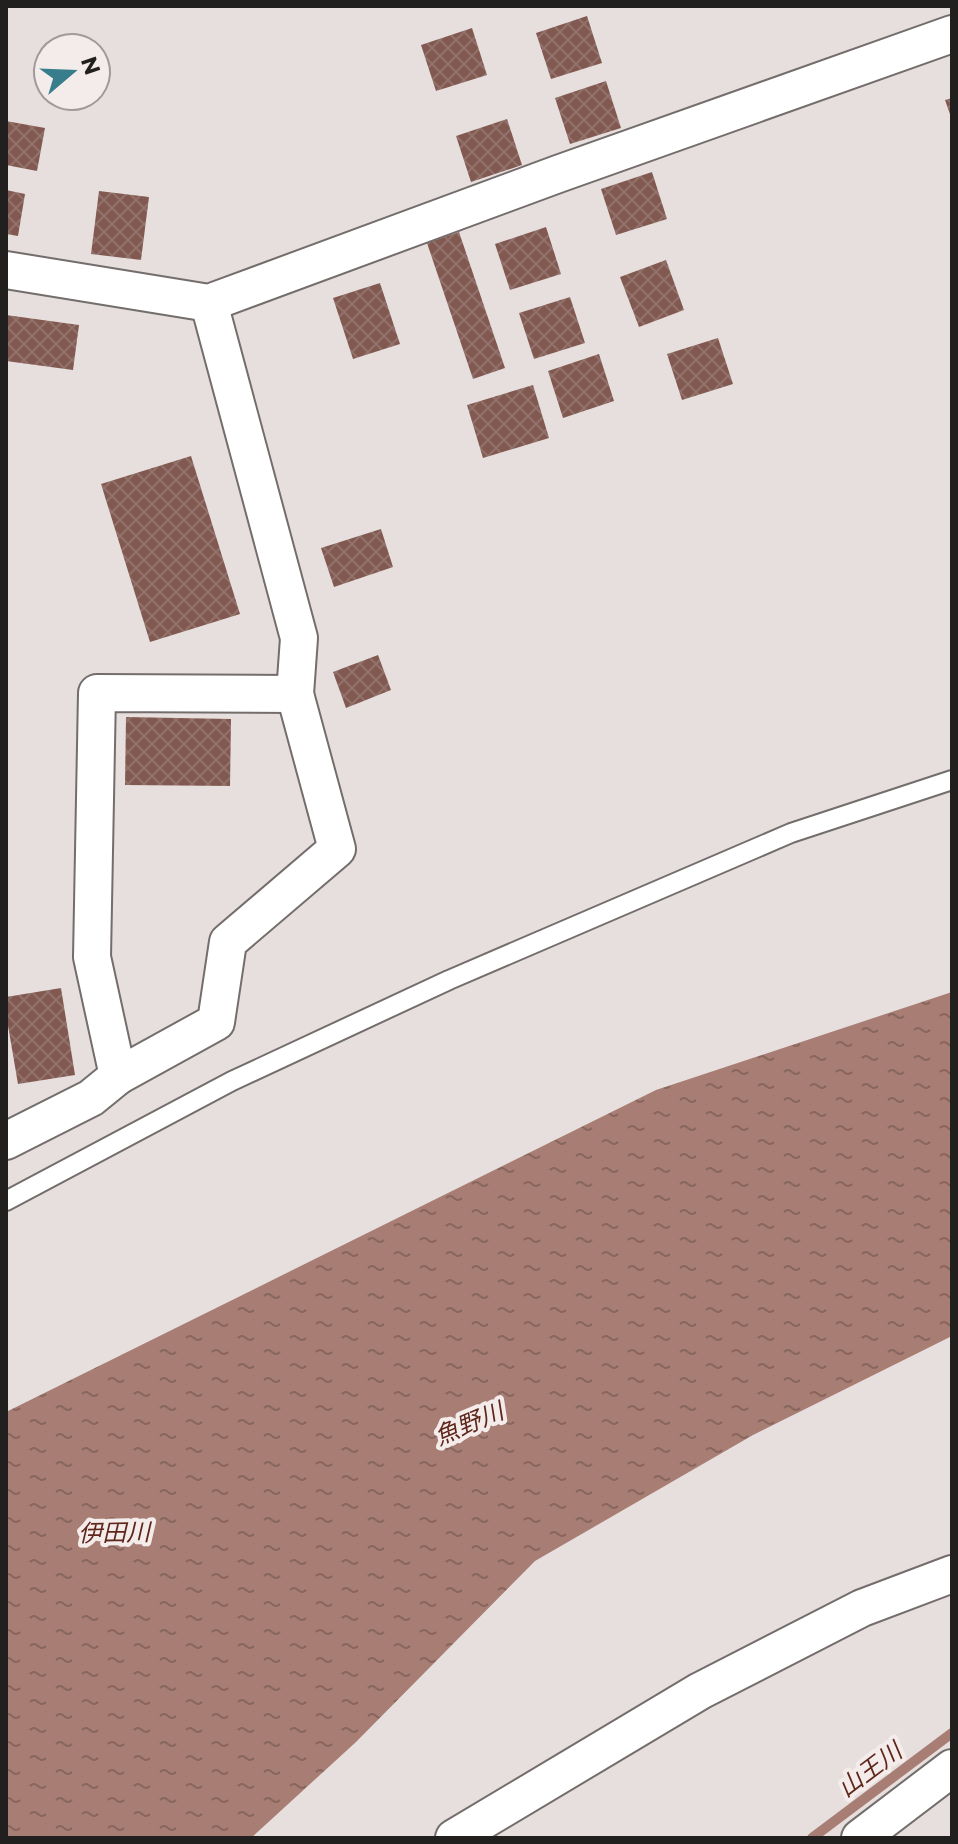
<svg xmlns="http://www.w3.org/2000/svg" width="958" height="1844" viewBox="0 0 958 1844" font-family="Montserrat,'Noto Sans JP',sans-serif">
	<defs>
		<pattern id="water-ripples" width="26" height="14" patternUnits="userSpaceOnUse" patternTransform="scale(2)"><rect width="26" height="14" fill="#a87d73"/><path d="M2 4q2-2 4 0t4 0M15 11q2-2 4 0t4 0" fill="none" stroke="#88665e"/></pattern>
		<pattern id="building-cross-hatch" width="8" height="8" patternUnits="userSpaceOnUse" patternTransform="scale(2)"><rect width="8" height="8" fill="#825950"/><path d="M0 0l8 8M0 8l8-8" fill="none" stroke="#91726b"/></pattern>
	</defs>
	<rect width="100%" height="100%" fill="#e6dfdd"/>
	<!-- water -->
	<polygon fill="url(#water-ripples)" points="952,992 952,1336 753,1435 535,1561 356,1742 251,1838 6,1838 6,1412 656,1090"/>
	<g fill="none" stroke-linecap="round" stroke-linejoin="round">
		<!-- stream -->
		<polyline stroke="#a87d73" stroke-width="10" points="812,1838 952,1733"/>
	</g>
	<!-- building -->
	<g fill="url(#building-cross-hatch)">
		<polygon points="587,16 602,63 551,79 536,33"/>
		<polygon points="472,28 487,75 436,91 421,45"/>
		<polygon points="606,81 621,128 570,144 555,98"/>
		<polygon points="952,98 952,120 945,100"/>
		<polygon points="507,119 522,165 471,182 456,136"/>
		<polygon points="6,121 45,128 37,171 6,165"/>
		<polygon points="652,172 667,219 616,235 601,189"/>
		<polygon points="6,190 25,194 18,236 6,234"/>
		<polygon points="99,191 149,197 141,260 91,254"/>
		<polygon points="546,227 561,274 510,290 495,244"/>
		<polygon points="459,232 505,368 473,379 427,243"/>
		<polygon points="666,260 684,310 639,327 620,277"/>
		<polygon points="380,283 400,344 353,359 333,298"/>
		<polygon points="570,297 585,343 534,359 519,313"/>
		<polygon points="6,315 79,325 73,370 6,361"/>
		<polygon points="718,338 733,384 682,400 667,354"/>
		<polygon points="599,354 614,401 563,418 548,371"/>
		<polygon points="533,385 549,438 483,458 467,405"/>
		<polygon points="191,456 240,614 150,642 101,484"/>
		<polygon points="381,529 393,567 334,587 321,548"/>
		<polygon points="378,655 391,690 346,708 333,672"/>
		<polygon points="126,717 231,719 230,786 125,785"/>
		<polygon points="61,988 75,1075 18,1084 6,1014 6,997"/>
	</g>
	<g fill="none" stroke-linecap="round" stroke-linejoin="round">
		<!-- lane casing -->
		<g stroke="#736d6b" stroke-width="22">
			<polyline id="lane" points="6,1201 232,1081 449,980 791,833 952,780"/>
		</g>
		<!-- street casing -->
		<g stroke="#736d6b" stroke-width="40">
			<g id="street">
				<polyline points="6,270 209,303 558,174 952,34"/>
				<polyline points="118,1076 216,1022 228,942 337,849 295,694"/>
				<polyline points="6,1141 91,1098 118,1076 92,957 97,693 295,694 299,638 209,303"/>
				<polyline points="454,1838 700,1691 862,1608 952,1574"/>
				<polyline points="860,1838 952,1768"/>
			</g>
		</g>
		<!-- lane -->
		<use href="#lane" stroke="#fff" stroke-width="18"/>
		<!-- street -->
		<use href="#street" stroke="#fff" stroke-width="36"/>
	</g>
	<g text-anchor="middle" stroke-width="8" stroke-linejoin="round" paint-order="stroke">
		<!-- water labels -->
		<g font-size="24" font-style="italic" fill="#5f261b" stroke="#f4ecea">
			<text transform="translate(469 1424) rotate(-23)" y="8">魚野川</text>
			<text transform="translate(114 1533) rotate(-1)" y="8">伊田川</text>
			<text transform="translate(870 1770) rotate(-37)" y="8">山王川</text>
		</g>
	</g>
	<!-- border -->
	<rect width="958" height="1844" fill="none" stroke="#221f1f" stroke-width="16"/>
	<!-- north arrow -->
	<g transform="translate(72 72) rotate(71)"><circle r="38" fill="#f4ecea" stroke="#a09a99" stroke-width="2"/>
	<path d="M0-6L14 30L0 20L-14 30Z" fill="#387d8b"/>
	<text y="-12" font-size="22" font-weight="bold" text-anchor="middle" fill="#221f1f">N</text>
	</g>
</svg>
